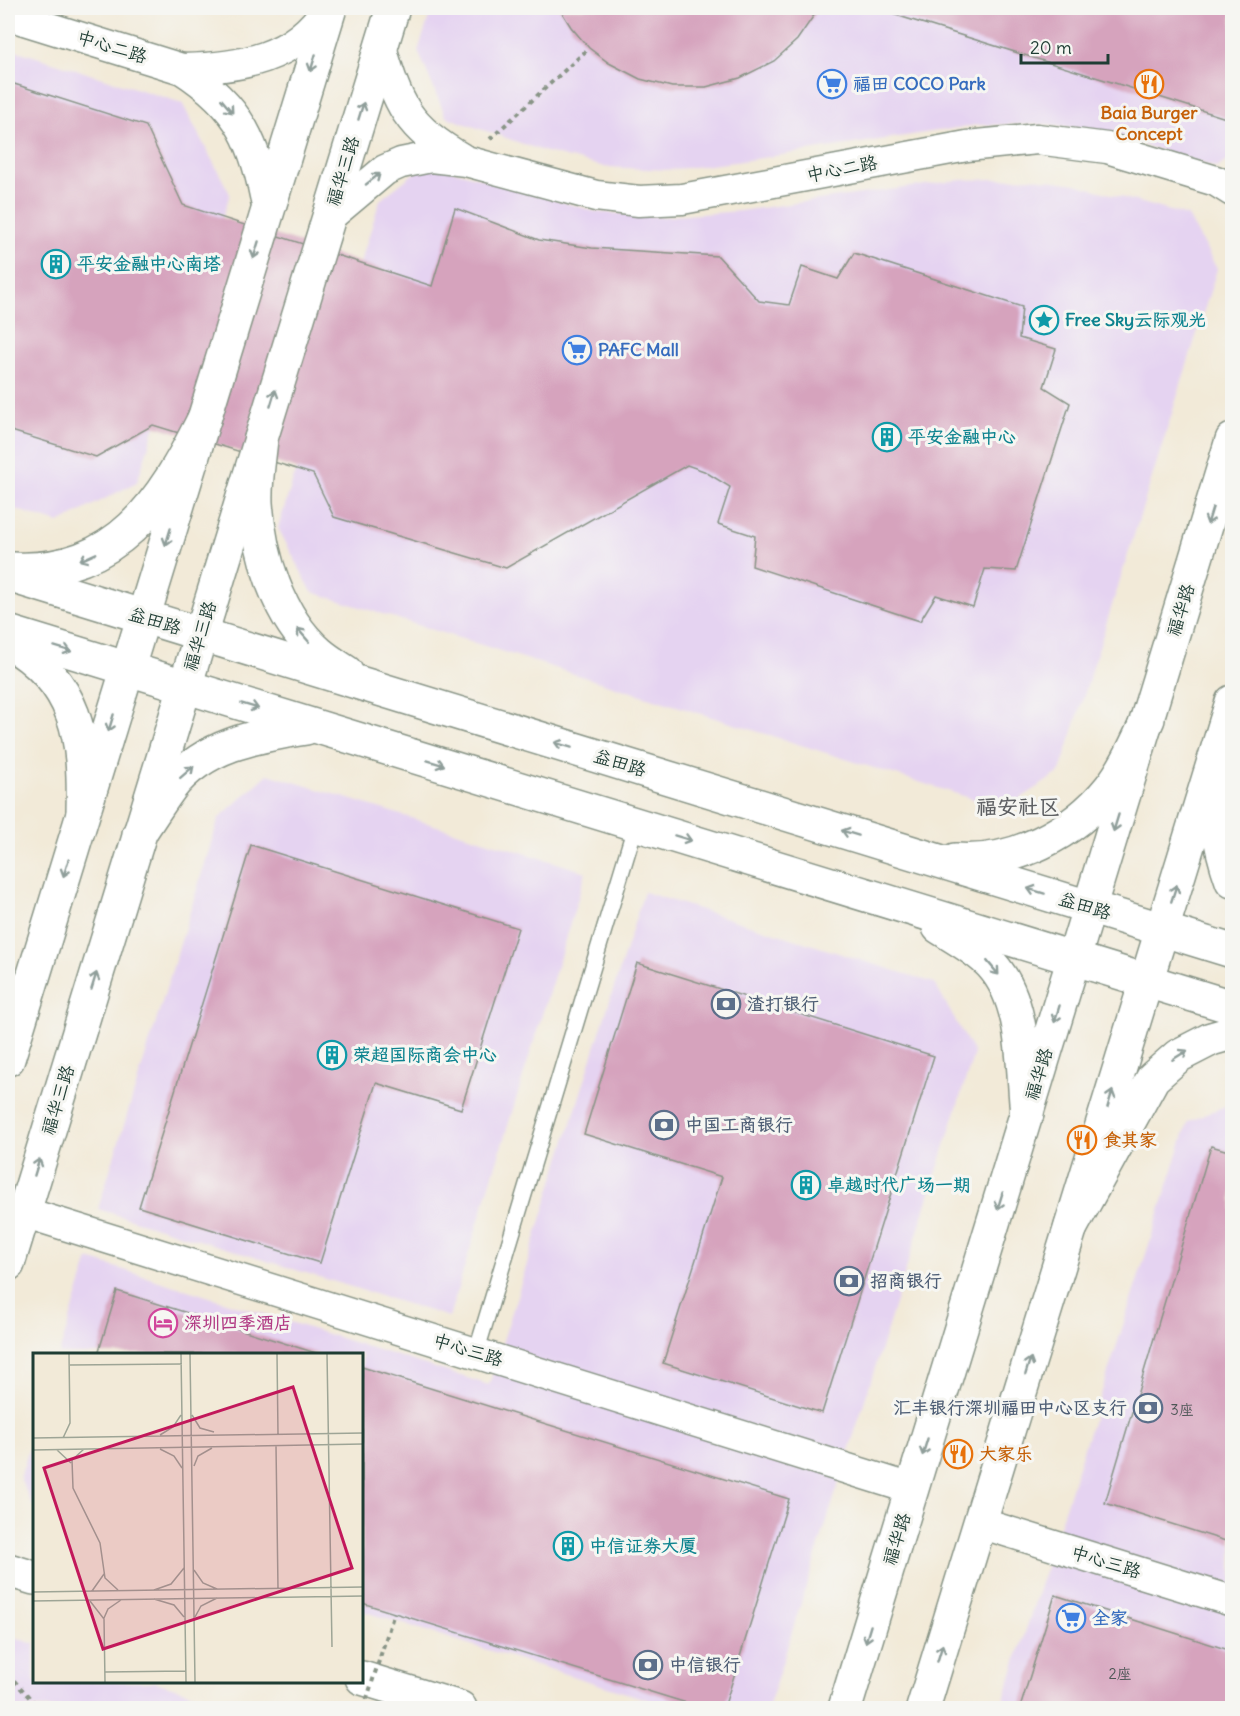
<svg xmlns="http://www.w3.org/2000/svg" width="1240" height="1716" viewBox="0 0 1240 1716" font-family="Delius,'LXGW WenKai TC',sans-serif">
	<rect width="100%" height="100%" fill="#f6f6f2"/>
	<filter id="ink" filterUnits="userSpaceOnUse"><feTurbulence type="fractalNoise" baseFrequency=".0167" numOctaves="2"/><feDisplacementMap in="SourceGraphic" scale="12" xChannelSelector="R" yChannelSelector="G"/><feConvolveMatrix kernelMatrix="1 2 1 2 8 2 1 2 1" color-interpolation-filters="sRGB"/></filter>
	<filter id="wash" filterUnits="userSpaceOnUse"><feTurbulence type="fractalNoise" baseFrequency=".008" numOctaves="4" result="noise"/><feDisplacementMap in="SourceGraphic" scale="24" xChannelSelector="R" yChannelSelector="G"/><feGaussianBlur stdDeviation="1.35" result="paint"/><feColorMatrix in="noise" values="0 0 0 0 0 0 0 0 0 0 0 0 0 0 0 0 0 1.4 0 .05"/><feComposite in="paint" operator="in"/></filter>
	<g filter="url(#wash)">
		<rect width="100%" height="100%" fill="#f2ead8"/>
		<!-- built -->
		<g fill="#e5d3f1">
			<polygon points="432,8 1232,8 1232,157 1217,168 1099,131 1047,124 977,125 735,162 669,170 605,167 546,152 446,117 418,51"/>
			<polygon points="8,48 182,103 230,194 137,482 59,523 8,507"/>
			<polygon points="427,163 597,212 662,217 740,211 961,180 1034,178 1075,184 1188,216 1217,269 1060,772 1005,809 312,592 278,528 380,200"/>
			<polygon points="268,774 586,872 449,1317 98,1209 219,818"/>
			<polygon points="644,892 934,983 974,1053 768,1708 675,1708 362,1611 362,1354 59,1354 89,1259 489,1385"/>
			<polygon points="1232,1103 1232,1708 1001,1708 1188,1122"/>
			<polygon points="34,1433 34,1509 20,1478"/>
			<polygon points="8,1635 34,1644 34,1682 155,1682 241,1708 8,1708"/>
		</g>
		<g id="blocks">
			<!-- building -->
			<g fill="#d6a3bd">
				<polygon points="559,8 819,8 797,40 774,61 740,78 706,87 672,87 640,79 609,63 589,48 571,27"/>
				<polygon points="873,8 1232,8 1232,120 1118,84"/>
				<polygon points="8,82 146,126 183,205 432,286 455,208 539,240 592,248 718,256 759,301 789,305 802,267 838,279 854,253 1022,307 1019,338 1056,349 1044,387 1070,403 1016,571 985,569 973,607 936,595 920,621 752,566 755,536 718,524 730,487 704,471 687,465 506,568 334,517 313,474 153,425 96,457 8,430"/>
				<polygon points="251,845 518,928 461,1109 376,1083 320,1263 139,1207"/>
				<polygon points="637,963 934,1056 822,1413 663,1363 722,1177 584,1134"/>
				<polygon points="1211,1146 1232,1152 1232,1543 1105,1503"/>
				<polygon points="117,1291 319,1354 98,1354"/>
				<polygon points="362,1367 789,1499 724,1708 703,1708 362,1603"/>
				<polygon points="1055,1595 1232,1651 1232,1708 1020,1708"/>
			</g>
		</g>
	</g>
	<g filter="url(#ink)">
		<use href="#blocks" fill-opacity="0" stroke="#889486" stroke-width="1.5"/>
		<g fill="none" stroke-linecap="round" stroke-linejoin="round">
			<!-- lane casing -->
			<g stroke="#889486" stroke-width="18">
				<g id="lane">
					<polyline points="8,991 27,974"/>
					<polyline points="476,1353 636,824"/>
				</g>
			</g>
			<!-- street casing -->
			<g stroke="#889486" stroke-width="33">
				<g id="street">
					<path d="M8,15l174,54c59,38 74,74 86,142"/>
					<path d="M381,47c17,58 26,80 80,111"/>
					<path d="M182,69c57,-1 113,-10 145,-61"/>
					<polyline points="329,217 385,170 401,163 431,157 466,161 596,196 639,201 682,199 967,146 1037,139 1107,148 1216,181 1232,191"/>
					<polyline points="23,1212 912,1489"/>
					<polyline points="980,1523 1232,1601"/>
				</g>
			</g>
			<!-- secondary casing -->
			<g stroke="#889486" stroke-width="36">
				<g id="secondary">
					<polyline points="8,1059 330,8"/>
					<polyline points="8,1264 393,8"/>
					<polyline points="8,1570 34,1578"/>
					<polyline points="362,1678 460,1708"/>
					<polyline points="845,1708 1232,440"/>
					<polyline points="923,1708 1232,702"/>
				</g>
			</g>
			<!-- primary casing -->
			<g stroke="#889486" stroke-width="36">
				<g id="primary">
					<path d="M261,439c-2,21 -6,43 -5,64 4,53 22,115 63,150 8,7 18,13 27,19"/>
					<path d="M13,569c104,5 149,-66 191,-150"/>
					<polyline points="8,575 1232,951"/>
					<polyline points="8,632 1232,1007"/>
					<path d="M8,642c70,40 77,96 75,170"/>
					<path d="M1214,763c0,42 4,79 18,118"/>
					<path d="M139,834c10,-15 20,-31 31,-46 33,-43 85,-52 136,-60"/>
					<path d="M955,860c58,5 119,-27 155,-72 16,-20 27,-46 38,-69"/>
					<path d="M939,927c17,11 38,22 52,37 35,38 31,102 36,150"/>
					<polyline points="1071,1227 1153,1078 1178,1056 1211,1039 1232,1033"/>
				</g>
			</g>
			<!-- path -->
			<g stroke="#889486" stroke-width="4" stroke-dasharray="4.5 4.5" stroke-linecap="butt">
				<polyline points="490,139 589,48"/>
				<polyline points="8,1674 39,1708"/>
			</g>
			<!-- lane -->
			<use href="#lane" stroke="#fff" stroke-width="15"/>
			<!-- street -->
			<use href="#street" stroke="#fff" stroke-width="30"/>
			<!-- secondary -->
			<use href="#secondary" stroke="#fff" stroke-width="33"/>
			<!-- primary -->
			<use href="#primary" stroke="#fff" stroke-width="33"/>
			<!-- path-bridge -->
			<polyline stroke="#889486" stroke-width="4" stroke-dasharray="4.5 4.5" stroke-linecap="butt" points="364,1708 394,1613"/>
		</g>
		<!-- one-way arrows -->
		<defs><path id="oneway-shaft" d="M-6 0H5M1.5-3L5.5 0L1.5 3" fill="none" stroke-width="1.6" stroke-linecap="round" stroke-linejoin="round" transform="scale(1.5)"/></defs>
		<g stroke="#8f9e9a">
			<use href="#oneway-shaft" transform="translate(313 63) rotate(107)"/>
			<use href="#oneway-shaft" transform="translate(227 106) rotate(50)"/>
			<use href="#oneway-shaft" transform="translate(361 111) rotate(-73)"/>
			<use href="#oneway-shaft" transform="translate(373 179) rotate(-38)"/>
			<use href="#oneway-shaft" transform="translate(256 250) rotate(107)"/>
			<use href="#oneway-shaft" transform="translate(273 398) rotate(-73)"/>
			<use href="#oneway-shaft" transform="translate(1210 516) rotate(107)"/>
			<use href="#oneway-shaft" transform="translate(168 537) rotate(107)"/>
			<use href="#oneway-shaft" transform="translate(88 557) rotate(156)"/>
			<use href="#oneway-shaft" transform="translate(303 635) rotate(-131)"/>
			<use href="#oneway-shaft" transform="translate(63 649) rotate(17)"/>
			<use href="#oneway-shaft" transform="translate(250 706) rotate(17)"/>
			<use href="#oneway-shaft" transform="translate(111 723) rotate(107)"/>
			<use href="#oneway-shaft" transform="translate(563 745) rotate(-163)"/>
			<use href="#oneway-shaft" transform="translate(436 763) rotate(17)"/>
			<use href="#oneway-shaft" transform="translate(187 772) rotate(-41)"/>
			<use href="#oneway-shaft" transform="translate(1116 823) rotate(107)"/>
			<use href="#oneway-shaft" transform="translate(850 833) rotate(-163)"/>
			<use href="#oneway-shaft" transform="translate(683 838) rotate(17)"/>
			<use href="#oneway-shaft" transform="translate(66 868) rotate(107)"/>
			<use href="#oneway-shaft" transform="translate(1036 891) rotate(-163)"/>
			<use href="#oneway-shaft" transform="translate(1174 893) rotate(-72)"/>
			<use href="#oneway-shaft" transform="translate(993 968) rotate(50)"/>
			<use href="#oneway-shaft" transform="translate(94 981) rotate(-73)"/>
			<use href="#oneway-shaft" transform="translate(1057 1014) rotate(107)"/>
			<use href="#oneway-shaft" transform="translate(1180 1055) rotate(-32)"/>
			<use href="#oneway-shaft" transform="translate(1110 1099) rotate(-73)"/>
			<use href="#oneway-shaft" transform="translate(37 1167) rotate(-73)"/>
			<use href="#oneway-shaft" transform="translate(1000 1201) rotate(107)"/>
			<use href="#oneway-shaft" transform="translate(1028 1366) rotate(-73)"/>
			<use href="#oneway-shaft" transform="translate(925 1447) rotate(107)"/>
			<use href="#oneway-shaft" transform="translate(868 1634) rotate(107)"/>
			<use href="#oneway-shaft" transform="translate(940 1653) rotate(-73)"/>
		</g>
	</g>
	<!-- icons -->
	<defs>
		<g id="supermarket-ring" transform="scale(1.5)"><circle r="9.5" fill="#f6f6f2" stroke="#3f7fe0" stroke-width="1.5"/><path d="M-6-5.5h2.5l.6 2H6L4.5 2H-2.5L-4.4-4H-6ZM-1.5 3.2a1.3 1.3 0 1 0 .1 0ZM3 3.2a1.3 1.3 0 1 0 .1 0Z" fill="#3f7fe0"/></g>
		<g id="restaurant-ring" transform="scale(1.5)"><circle r="9.5" fill="#f6f6f2" stroke="#e8710a" stroke-width="1.5"/><path d="M-5-6h1v4h1v-4h1v4h1v-4h1v5L-1.5 .5V6h-2V.5L-5-1ZM5-6V6H3V1.5H1.5Q1.5-4 5-6Z" fill="#e8710a"/></g>
		<g id="building-ring" transform="scale(1.5)"><circle r="9.5" fill="#f6f6f2" stroke="#0f9aa8" stroke-width="1.5"/><path d="M-4-6H4V6H1V3H-1V6H-4ZM-2.5-4.3h1.7v1.8h-1.7ZM.8-4.3h1.7v1.8H.8ZM-2.5-1h1.7V.8h-1.7ZM.8-1h1.7V.8H.8Z" fill="#0f9aa8"/></g>
		<g id="sight-ring" transform="scale(1.5)"><circle r="9.5" fill="#f6f6f2" stroke="#0f9aa8" stroke-width="1.5"/><path d="M0-6L1.8-2.2L6-1.7L2.9 1.2L3.7 5.4L0 3.3L-3.7 5.4L-2.9 1.2L-6-1.7L-1.8-2.2Z" fill="#0f9aa8"/></g>
		<g id="bank-ring" transform="scale(1.5)"><circle r="9.5" fill="#f6f6f2" stroke="#5c6f8a" stroke-width="1.5"/><path d="M-6-4H6V4H-6ZM0-2.3a2.3 2.3 0 1 0 0 4.6a2.3 2.3 0 1 0 0-4.6Z" fill="#5c6f8a"/></g>
		<g id="hotel-ring" transform="scale(1.5)"><circle r="9.5" fill="#f6f6f2" stroke="#d1479c" stroke-width="1.5"/><path d="M-6-4.5h1.5V1H6V5H4.5V3h-9V5H-6ZM-4 0a1.8 1.8 0 1 1 3.6 0ZM.5 0V-2.5h3Q6-2.5 6 0Z" fill="#d1479c"/></g>
	</defs>
	<g fill-rule="evenodd">
		<use href="#supermarket-ring" x="832" y="84"/>
		<use href="#restaurant-ring" x="1149" y="84"/>
		<use href="#building-ring" x="56" y="264"/>
		<use href="#sight-ring" x="1044" y="320"/>
		<use href="#supermarket-ring" x="577" y="350"/>
		<use href="#building-ring" x="887" y="437"/>
		<use href="#bank-ring" x="726" y="1004"/>
		<use href="#building-ring" x="332" y="1055"/>
		<use href="#bank-ring" x="664" y="1125"/>
		<use href="#restaurant-ring" x="1082" y="1140"/>
		<use href="#building-ring" x="806" y="1185"/>
		<use href="#bank-ring" x="849" y="1281"/>
		<use href="#hotel-ring" x="163" y="1323"/>
		<use href="#bank-ring" x="1148" y="1408"/>
		<use href="#restaurant-ring" x="958" y="1454"/>
		<use href="#building-ring" x="568" y="1546"/>
		<use href="#supermarket-ring" x="1071" y="1618"/>
		<use href="#bank-ring" x="648" y="1665"/>
	</g>
	<g text-anchor="middle" stroke-width="6" stroke-linejoin="round" paint-order="stroke">
		<!-- number labels -->
		<g font-size="15" fill="#4d5656">
			<text x="1182" y="1415">3座</text>
			<text x="1120" y="1679">2座</text>
		</g>
		<!-- street labels -->
		<g font-size="18" fill="#1f3d34" stroke="#f6f6f2">
			<text transform="translate(112 47) rotate(17)" y="6">中心二路</text>
			<text transform="translate(842 169) rotate(-11)" y="6">中心二路</text>
			<text transform="translate(343 171) rotate(-73)" y="6">福华三路</text>
			<text transform="translate(1181 610) rotate(-73)" y="6">福华路</text>
			<text transform="translate(155 621) rotate(17)" y="6">益田路</text>
			<text transform="translate(200 636) rotate(-73)" y="6">福华三路</text>
			<text transform="translate(620 763) rotate(17)" y="6">益田路</text>
			<text transform="translate(1085 906) rotate(17)" y="6">益田路</text>
			<text transform="translate(1039 1074) rotate(-73)" y="6">福华路</text>
			<text transform="translate(58 1100) rotate(-73)" y="6">福华三路</text>
			<text transform="translate(468 1350) rotate(17)" y="6">中心三路</text>
			<text transform="translate(897 1539) rotate(-73)" y="6">福华路</text>
			<text transform="translate(1106 1562) rotate(17)" y="6">中心三路</text>
		</g>
		<!-- shop labels -->
		<g font-size="18" font-weight="bold" fill="#366cbe" stroke="#f6f6f2" text-anchor="start">
			<text x="853" y="90">福田 COCO Park</text>
			<text x="598" y="356">PAFC Mall</text>
			<text x="1092" y="1624">全家</text>
		</g>
		<!-- food labels -->
		<g font-size="18" font-weight="bold" fill="#c56008" stroke="#f6f6f2" text-anchor="start">
			<text x="1149" y="119" text-anchor="middle">Baia Burger<tspan x="1149" dy="21">Concept</tspan></text>
			<text x="1103" y="1146">食其家</text>
			<text x="979" y="1460">大家乐</text>
		</g>
		<!-- culture labels -->
		<g font-size="18" font-weight="bold" fill="#0d838f" stroke="#f6f6f2" text-anchor="start">
			<text x="77" y="270">平安金融中心南塔</text>
			<text x="1065" y="326">Free Sky云际观光</text>
			<text x="908" y="443">平安金融中心</text>
			<text x="353" y="1061">荣超国际商会中心</text>
			<text x="827" y="1191">卓越时代广场一期</text>
			<text x="589" y="1552">中信证券大厦</text>
		</g>
		<!-- service labels -->
		<g font-size="18" font-weight="bold" fill="#4e5e75" stroke="#f6f6f2" text-anchor="start">
			<text x="747" y="1010">渣打银行</text>
			<text x="685" y="1131">中国工商银行</text>
			<text x="870" y="1287">招商银行</text>
			<text x="1127" y="1414" text-anchor="end">汇丰银行深圳福田中心区支行</text>
			<text x="669" y="1671">中信银行</text>
		</g>
		<!-- hotel labels -->
		<g font-size="18" font-weight="bold" fill="#b23c85" stroke="#f6f6f2" text-anchor="start">
			<text x="184" y="1329">深圳四季酒店</text>
		</g>
		<!-- quarter labels -->
		<g font-size="21" font-weight="bold" fill="#5f6164" stroke="#f6f6f2">
			<text x="1018" y="814">福安社区</text>
		</g>
	</g>
	<!-- overview -->
	<g transform="translate(33 1353)">
		<rect width="330" height="330" fill="#f2ead8"/>
		<path fill="none" stroke="#9ea596" stroke-width="1.5" d="M148,1l5,328M157,1l5,328M244,1l1,80M294,1l5,293M37,12l112,-1M159,62l8,13 14,4M127,82l13,-8 8,-12M0,85l330,-5M30,85l7,-15 -1,-69M243,93l2,142M51,96l-12,11 1,28 27,55 5,35 13,12M127,96l14,7 8,12M0,97l330,-6M24,97l14,13M161,113l4,-10 14,-8M161,217l9,13 14,6M121,237l17,-6 13,-16M59,238l12,-17M0,239l330,-5M121,246l20,6 10,12M0,248l330,-5M57,248l14,18 1,63M162,264l6,-11 16,-8M71,265l4,-9 13,-9M72,319l81,-1"/>
		<path fill="#c2185b" fill-opacity="0.15" stroke="#c2185b" stroke-width="3" d="M260,34l59,181 -249,81 -59,-181z"/>
		<rect width="330" height="330" fill="none" stroke="#1f3d34" stroke-width="3"/>
	</g>
	<!-- margin -->
	<rect width="1240" height="1716" fill="none" stroke="#f6f6f2" stroke-width="30"/>
	<!-- scale -->
	<path d="M1021 54v9h87v-9" fill="none" stroke="#1f3d34" stroke-width="3"/>
	<text x="1030" y="54" font-size="18" fill="#1f3d34" stroke="#f6f6f2" stroke-width="4.5" paint-order="stroke">20 m</text>
</svg>
